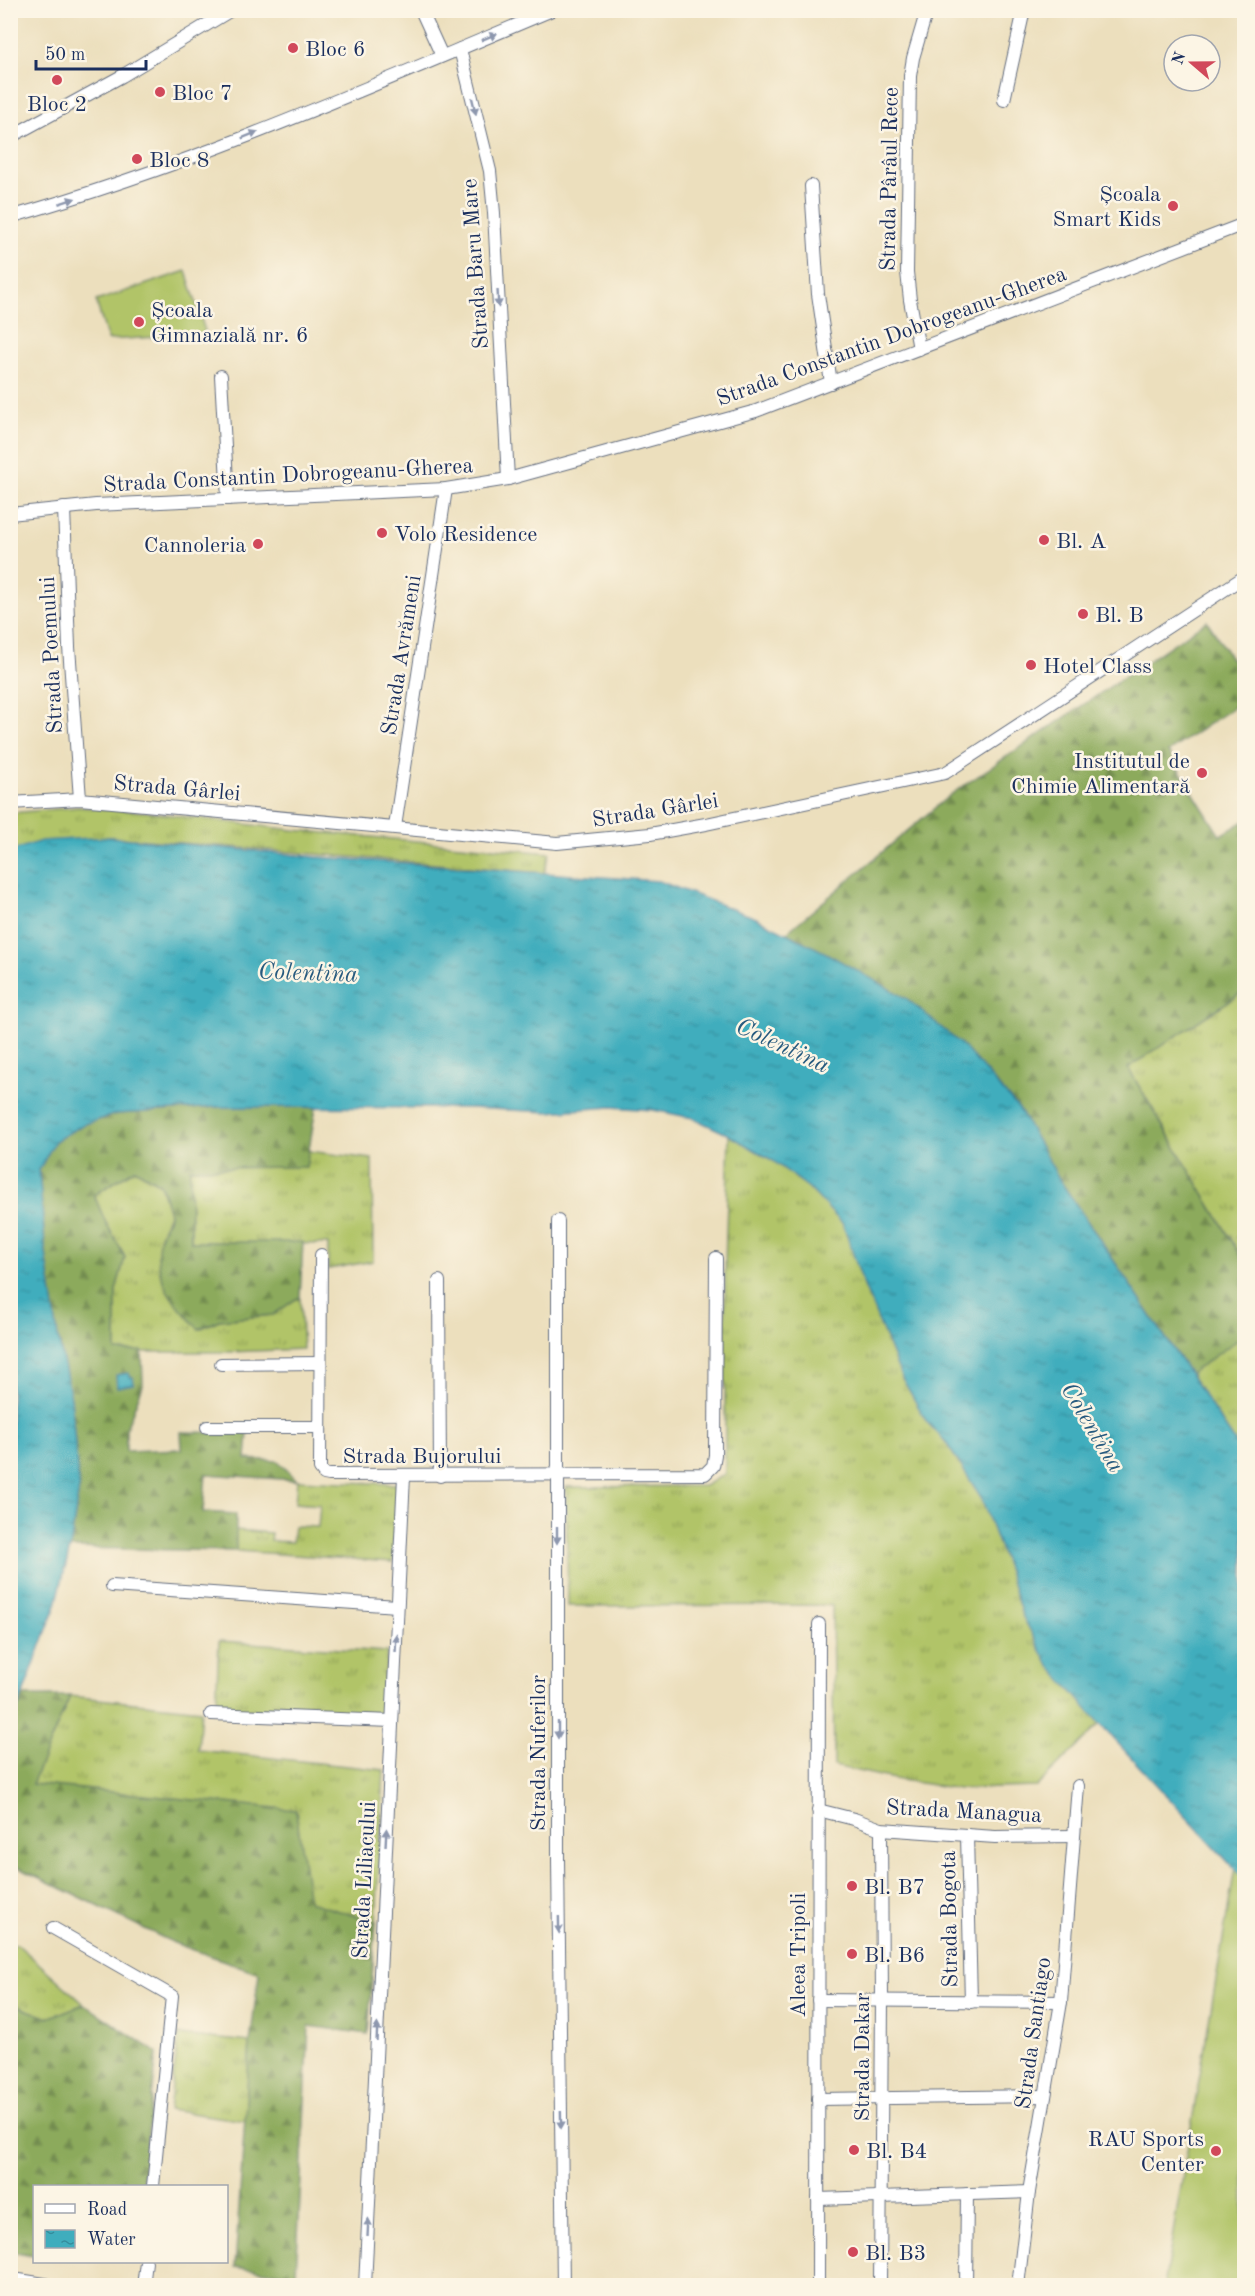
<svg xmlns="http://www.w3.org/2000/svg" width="1255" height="2296" viewBox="0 0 1255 2296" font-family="'Old Standard TT',serif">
	<defs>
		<pattern id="grass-tufts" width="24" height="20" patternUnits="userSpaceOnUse" patternTransform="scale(1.5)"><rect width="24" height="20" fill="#b1c467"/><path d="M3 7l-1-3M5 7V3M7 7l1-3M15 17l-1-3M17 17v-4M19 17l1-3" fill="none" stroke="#8fa058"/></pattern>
		<pattern id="forest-firs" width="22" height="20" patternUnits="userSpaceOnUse" patternTransform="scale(1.5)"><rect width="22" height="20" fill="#8caa5c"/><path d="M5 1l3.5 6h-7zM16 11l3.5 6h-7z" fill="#728b4f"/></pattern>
		<pattern id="water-ripples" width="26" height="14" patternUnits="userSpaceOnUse" patternTransform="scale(1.5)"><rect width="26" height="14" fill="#3fadbd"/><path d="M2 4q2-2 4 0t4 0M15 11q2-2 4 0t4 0" fill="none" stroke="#348d9d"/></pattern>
	</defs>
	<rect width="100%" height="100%" fill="#fcf5e5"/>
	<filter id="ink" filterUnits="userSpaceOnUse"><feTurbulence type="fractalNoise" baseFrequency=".0167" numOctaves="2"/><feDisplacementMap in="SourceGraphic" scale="12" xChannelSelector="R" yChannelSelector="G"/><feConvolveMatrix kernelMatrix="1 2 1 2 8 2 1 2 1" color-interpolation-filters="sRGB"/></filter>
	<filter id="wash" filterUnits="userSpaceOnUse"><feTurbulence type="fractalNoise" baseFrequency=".008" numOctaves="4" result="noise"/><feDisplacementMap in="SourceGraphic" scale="24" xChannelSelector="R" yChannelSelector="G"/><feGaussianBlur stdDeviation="1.35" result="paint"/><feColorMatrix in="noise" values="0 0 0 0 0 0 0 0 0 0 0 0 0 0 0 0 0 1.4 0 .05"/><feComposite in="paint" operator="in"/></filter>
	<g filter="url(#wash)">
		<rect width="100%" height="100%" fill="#ecdfbd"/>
		<!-- grass -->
		<g fill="url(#grass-tufts)" stroke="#667a62" stroke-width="1.5">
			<polygon points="78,807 147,812 293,830 550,853 544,873 110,837 11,851 11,813"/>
			<polygon points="1244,991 1244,1261 1128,1068"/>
			<polygon points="729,1135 772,1160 809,1188 843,1224 863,1283 901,1376 927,1422 945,1441 981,1497 1007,1568 1022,1615 1049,1665 1100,1724 1036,1787 959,1789 894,1779 834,1766 832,1605 568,1606 566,1487 704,1486 725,1474 725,1266"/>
			<polygon points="308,1151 372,1159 373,1261 328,1269 328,1244 191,1242 190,1168 306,1167"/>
			<polygon points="135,1169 160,1184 169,1214 159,1238 199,1329 219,1320 273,1315 296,1299 300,1298 303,1349 229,1352 116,1352 116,1290 125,1257 105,1221 94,1195"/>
			<polygon points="1244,1335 1244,1455 1190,1374"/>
			<polygon points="297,1480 397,1484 393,1562 236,1551 235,1530 271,1533 270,1541 292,1542 294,1526 318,1527 320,1505 295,1503"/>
			<polygon points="219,1641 387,1652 382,1714 216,1709"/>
			<polygon points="70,1696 201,1710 198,1750 384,1770 376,1922 308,1902 32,1784"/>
			<polygon points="17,1944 84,2004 48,2018 17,2006 11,1997 10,1946"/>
			<polygon points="179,2035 250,2042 246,2121 169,2110"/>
		</g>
		<!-- forest -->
		<g fill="url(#forest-firs)" stroke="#546c5d" stroke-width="1.5">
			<polygon points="1207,621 1244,678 1244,700 1168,752 1220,836 1244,821 1244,991 1128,1068 1244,1261 1244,1335 1190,1374 1061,1182 1019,1109 962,1045 906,998 786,933 950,795"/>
			<path d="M216,1107h100l-10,60 -116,1 1,74h112l-3,56 -4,1 -23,16 -54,5 -20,9c-26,-26 -46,-49 -40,-88 1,-9 9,-17 10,-26 1,-8 -6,-23 -9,-31l-25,-15 -41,26 11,26 20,36 -9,33v61h26l1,34 -17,44v22l56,-2 -1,-17 67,1 -2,26 32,2 19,19 -91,-6 -3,38 33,2v37l-166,-3 9,-60 -8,-90 -13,-61 -13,-91 -6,-76 16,-29 27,-16 35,-11z"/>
			<polygon points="23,1696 70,1696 32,1784 296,1810 309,1902 376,1922 368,2034 309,2026 296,2275 235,2267 250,2042 259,1973 174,1943 11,1864 11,1726"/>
			<polygon points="11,1997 17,2006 48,2018 84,2004 157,2053 142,2186 34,2186 34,2256 11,2252"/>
		</g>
		<!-- garden -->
		<g fill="#b1c467" stroke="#667a62" stroke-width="1.5">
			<polygon points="186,271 206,334 108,340 96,301"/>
			<polygon points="1235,1868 1244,1879 1244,2285 1164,2286"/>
		</g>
		<!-- water -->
		<g fill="url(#water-ripples)" stroke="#2d6e8e" stroke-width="1.5">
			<polygon points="110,837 316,857 659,881 756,918 826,953 906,998 962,1045 1019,1109 1061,1182 1244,1455 1244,1879 1100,1724 1049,1665 1022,1615 1007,1568 981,1497 945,1441 927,1422 901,1376 863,1283 843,1224 809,1188 772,1160 729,1135 693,1118 653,1110 611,1107 548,1112 471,1108 216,1107 117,1114 82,1125 55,1141 39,1170 45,1246 58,1337 71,1398 79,1488 70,1548 56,1605 11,1726 11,851 41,841"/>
			<polygon points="129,1373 130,1377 133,1377 134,1384 117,1387 116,1375"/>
		</g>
	</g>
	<g filter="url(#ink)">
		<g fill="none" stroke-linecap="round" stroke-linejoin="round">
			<!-- minor casing -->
			<g stroke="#646d7f" stroke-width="14">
				<g id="minor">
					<polyline points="421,10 442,56"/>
					<polyline points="460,49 490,171 494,213 508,479"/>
					<polyline points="1004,100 1024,10"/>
					<polyline points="10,137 122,76 231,10"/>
					<polyline points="811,186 818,294 831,383"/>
					<path d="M10,217c186,-53 364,-132 542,-207"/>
					<polyline points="919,349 910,300 907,272 910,76 913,58 927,10"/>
					<polyline points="221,376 228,499"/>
					<polyline points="64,508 69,647 80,799"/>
					<polyline points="10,514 96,505 446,489 508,479 756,411 1244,224"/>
					<polyline points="10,803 80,799 557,843 650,834 706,824 945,773 1244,577"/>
					<polyline points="395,827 446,489"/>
					<polyline points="558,1221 558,1860 563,2286"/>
					<polyline points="321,1255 320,1469 324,1474 329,1475 705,1474 713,1466 715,1455 716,1258"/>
					<polyline points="439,1281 440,1476"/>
					<polyline points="221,1364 320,1363"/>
					<polyline points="207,1427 320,1427"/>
					<polyline points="112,1586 397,1606"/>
					<polyline points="211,1714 392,1721"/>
					<polyline points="818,1810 854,1819 881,1829 995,1837 1074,1836"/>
					<polyline points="967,1835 971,2002"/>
					<polyline points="53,1928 172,1996 153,2186"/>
					<polyline points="818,2000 1061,2002"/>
					<polyline points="818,2099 1045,2096"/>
					<polyline points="818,2199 1029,2192"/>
					<polyline points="143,2286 146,2262"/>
					<polyline points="365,2286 404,1476"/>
					<polyline points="818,2286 819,1624"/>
					<polyline points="880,2286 882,2000 881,1829"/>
					<polyline points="966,2286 967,2194"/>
					<polyline points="1018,2286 1029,2192 1061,2002 1078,1786"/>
				</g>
			</g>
			<!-- tertiary casing -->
			<g stroke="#646d7f" stroke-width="17">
				<polyline id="tertiary" points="10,2280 47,2286"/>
			</g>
			<!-- minor -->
			<use href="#minor" stroke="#fff" stroke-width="12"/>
			<!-- tertiary -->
			<use href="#tertiary" stroke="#fff" stroke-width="15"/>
		</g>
		<!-- one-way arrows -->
		<defs><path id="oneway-solid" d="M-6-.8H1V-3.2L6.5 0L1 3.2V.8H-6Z" transform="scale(1.5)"/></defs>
		<g fill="#8d97ae">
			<use href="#oneway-solid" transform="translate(489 37) rotate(-23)"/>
			<use href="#oneway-solid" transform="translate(474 106) rotate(76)"/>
			<use href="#oneway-solid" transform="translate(250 135) rotate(-22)"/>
			<use href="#oneway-solid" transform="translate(67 201) rotate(-18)"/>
			<use href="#oneway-solid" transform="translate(498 299) rotate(87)"/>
			<use href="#oneway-solid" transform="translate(557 1535) rotate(90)"/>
			<use href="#oneway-solid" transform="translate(396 1643) rotate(-87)"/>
			<use href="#oneway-solid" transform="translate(558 1730) rotate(90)"/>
			<use href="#oneway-solid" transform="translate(386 1837) rotate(-87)"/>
			<use href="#oneway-solid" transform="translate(559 1925) rotate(89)"/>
			<use href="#oneway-solid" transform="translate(377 2032) rotate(-87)"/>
			<use href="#oneway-solid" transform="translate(561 2120) rotate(89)"/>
			<use href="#oneway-solid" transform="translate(368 2227) rotate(-87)"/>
		</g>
	</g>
	<!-- markers -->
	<g fill="#d1495b" stroke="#fcf5e5" stroke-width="2">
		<circle cx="293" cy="48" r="6"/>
		<circle cx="57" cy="80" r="6"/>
		<circle cx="160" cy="92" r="6"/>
		<circle cx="137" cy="159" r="6"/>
		<circle cx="1173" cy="206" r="6"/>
		<circle cx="139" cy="322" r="6"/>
		<circle cx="382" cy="533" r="6"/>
		<circle cx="1044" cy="540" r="6"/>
		<circle cx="258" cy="544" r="6"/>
		<circle cx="1083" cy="614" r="6"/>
		<circle cx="1031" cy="665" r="6"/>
		<circle cx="1202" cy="773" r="6"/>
		<circle cx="852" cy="1886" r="6"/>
		<circle cx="852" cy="1954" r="6"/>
		<circle cx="854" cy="2150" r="6"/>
		<circle cx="1216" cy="2151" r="6"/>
		<circle cx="853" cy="2252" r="6"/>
	</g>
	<g text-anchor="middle" stroke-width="5" stroke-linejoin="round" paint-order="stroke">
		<!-- poi labels -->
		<g font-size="22" fill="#1b2f5e" stroke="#fcf5e5" text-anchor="start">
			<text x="305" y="56">Bloc 6</text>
			<text x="172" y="100">Bloc 7</text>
			<text x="57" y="111" text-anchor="middle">Bloc 2</text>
			<text x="149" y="167">Bloc 8</text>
			<text x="1161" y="201" text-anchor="end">Școala<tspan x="1161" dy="25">Smart Kids</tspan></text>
			<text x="151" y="317">Școala<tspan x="151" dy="25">Gimnazială nr. 6</tspan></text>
			<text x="394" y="541">Volo Residence</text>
			<text x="1056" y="548">Bl. A</text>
			<text x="246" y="552" text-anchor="end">Cannoleria</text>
			<text x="1095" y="622">Bl. B</text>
			<text x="1043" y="673">Hotel Class</text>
			<text x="1190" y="768" text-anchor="end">Institutul de<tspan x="1190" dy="25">Chimie Alimentară</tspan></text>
			<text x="864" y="1894">Bl. B7</text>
			<text x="864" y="1962">Bl. B6</text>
			<text x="1204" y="2146" text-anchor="end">RAU Sports<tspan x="1204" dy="25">Center</tspan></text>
			<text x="866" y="2158">Bl. B4</text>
			<text x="865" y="2260">Bl. B3</text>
		</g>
		<!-- street labels -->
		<g font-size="22" fill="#1b2f5e" stroke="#fcf5e5">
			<text transform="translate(888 179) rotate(-89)" y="8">Strada Pârâul Rece</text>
			<text transform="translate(474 264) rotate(-94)" y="8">Strada Baru Mare</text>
			<text transform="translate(891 335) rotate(-20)" y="8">Strada Constantin Dobrogeanu-Gherea</text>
			<text transform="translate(288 474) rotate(-3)" y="8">Strada Constantin Dobrogeanu-Gherea</text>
			<text transform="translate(50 655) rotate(-93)" y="8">Strada Poemului</text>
			<text transform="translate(400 655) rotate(-81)" y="8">Strada Avrămeni</text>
			<text transform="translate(177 787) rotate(5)" y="8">Strada Gârlei</text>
			<text transform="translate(655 809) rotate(-9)" y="8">Strada Gârlei</text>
			<text x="422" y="1463">Strada Bujorului</text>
			<text transform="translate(537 1753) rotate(-90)" y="8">Strada Nuferilor</text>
			<text transform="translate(964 1810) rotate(3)" y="8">Strada Managua</text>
			<text transform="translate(363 1880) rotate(-87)" y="8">Strada Liliacului</text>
			<text transform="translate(948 1919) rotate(-91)" y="8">Strada Bogota</text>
			<text transform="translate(797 1955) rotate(-90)" y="8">Aleea Tripoli</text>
			<text transform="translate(1032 2033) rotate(-82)" y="8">Strada Santiago</text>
			<text transform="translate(861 2057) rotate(-90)" y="8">Strada Dakar</text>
		</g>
		<!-- water labels -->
		<g font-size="24" font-style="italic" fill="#285b7f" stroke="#fcf5e5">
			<text transform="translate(308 972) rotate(2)" y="8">Colentina</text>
			<text transform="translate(783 1045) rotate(25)" y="8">Colentina</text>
			<text transform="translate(1093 1427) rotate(59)" y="8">Colentina</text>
		</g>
	</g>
	<!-- margin -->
	<rect width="1255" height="2296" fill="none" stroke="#fcf5e5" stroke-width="36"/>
	<!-- legend -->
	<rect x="33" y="2185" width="195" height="78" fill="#fcf5e5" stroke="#a2a6af" stroke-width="1.5"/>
	<rect x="45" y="2204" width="30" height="9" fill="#ffffff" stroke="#a2a6af" stroke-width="1.5"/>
	<text x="87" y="2215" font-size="18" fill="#1b2f5e">Road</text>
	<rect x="45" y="2230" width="30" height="18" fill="url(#water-ripples)" stroke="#a2a6af" stroke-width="1.5"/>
	<text x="87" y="2245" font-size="18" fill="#1b2f5e">Water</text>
	<!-- north arrow -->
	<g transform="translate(1192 63) rotate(290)"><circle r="28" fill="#fcf5e5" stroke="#a2a6af" stroke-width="1.5"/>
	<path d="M0-4.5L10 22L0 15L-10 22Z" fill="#d1495b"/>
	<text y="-9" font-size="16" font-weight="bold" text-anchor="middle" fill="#1b2f5e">N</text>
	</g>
	<!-- scale -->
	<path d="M36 60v9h110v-9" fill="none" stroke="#1b2f5e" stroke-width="3"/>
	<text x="45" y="60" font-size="18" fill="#1b2f5e" stroke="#fcf5e5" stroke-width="4.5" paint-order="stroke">50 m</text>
</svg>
